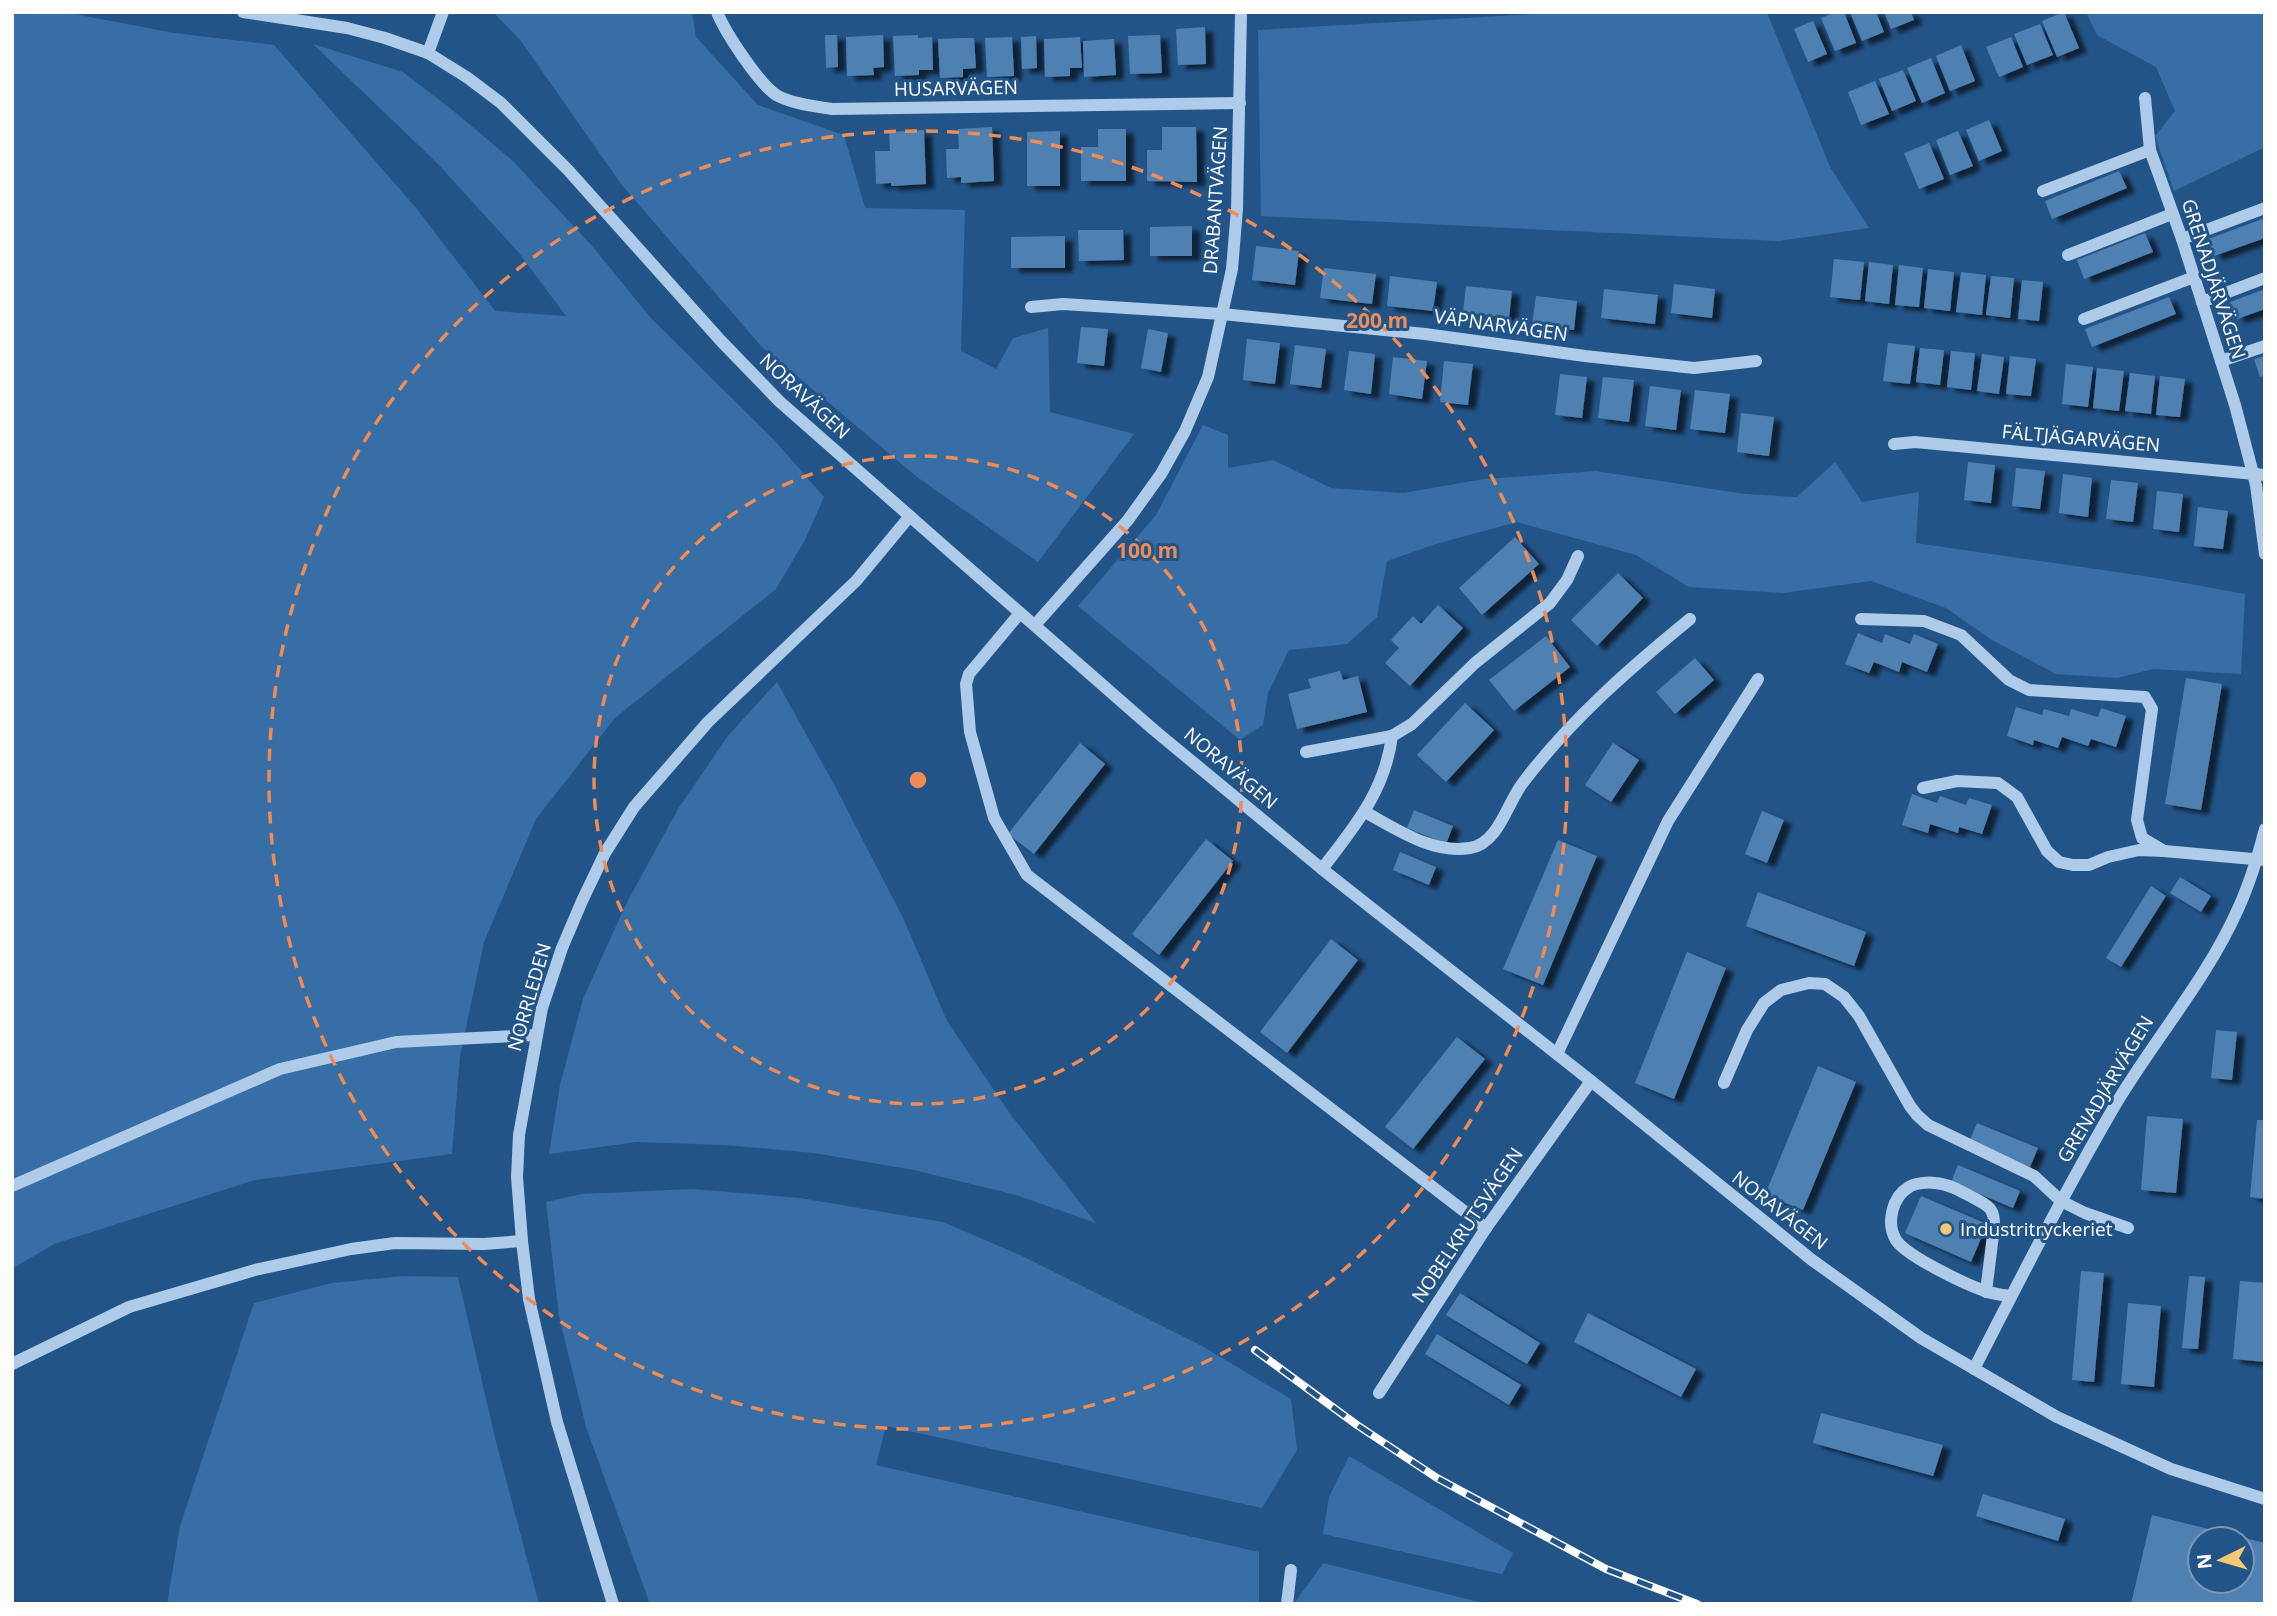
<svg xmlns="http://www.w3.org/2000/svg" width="2277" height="1616" viewBox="0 0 2277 1616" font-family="'Open Sans',sans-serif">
	<defs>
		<filter id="shadow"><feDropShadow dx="8" dy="4.5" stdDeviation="2" flood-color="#0009"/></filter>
	</defs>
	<rect width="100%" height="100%" fill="#235488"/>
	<!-- green -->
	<g fill="#376ea5">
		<polygon points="12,12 64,12 174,33 274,45 417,209 495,311 566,316 519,253 437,163 313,44 403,72 456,113 513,161 593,247 650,317 776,442 824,497 805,540 776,589 615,718 536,819 484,942 460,1056 452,1154 255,1180 54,1244 12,1269"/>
		<polygon points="493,12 692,12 696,37 758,105 844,135 865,208 965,210 961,351 996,369 1013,338 1048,328 1050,412 1134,434 1038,562 917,477 761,346 621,184 521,41"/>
		<polygon points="1568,12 1769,12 1768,15 1830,167 1869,228 1779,241 1261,216 1258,30"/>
		<polygon points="2086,12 2265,12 2265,147 2174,191 2155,136 2175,111 2156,67 2097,35"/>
		<polygon points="1203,425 1228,435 1228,468 1273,460 1331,488 1403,493 1484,479 1596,471 1745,494 1797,497 1835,462 1862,502 1919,492 1916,543 2157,578 2245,594 2241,674 2153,669 2117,678 2056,674 1992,640 1946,608 1871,581 1783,593 1689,587 1636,555 1517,522 1436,544 1387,561 1377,617 1347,644 1289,650 1268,693 1263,725 1240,740 1078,606 1156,515"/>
		<polygon points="777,682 836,788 904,920 947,1021 1011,1115 1096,1223 1016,1195 914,1170 814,1153 725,1145 637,1142 549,1154 560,1085 583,999 626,904 678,809 727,737"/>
		<polygon points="693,1189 800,1198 943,1222 1020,1255 1202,1346 1291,1399 1297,1450 1262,1508 886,1426 876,1465 1259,1552 1259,1604 650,1604 586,1427 559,1316 546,1202 582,1194"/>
		<polygon points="403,1276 458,1277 495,1438 539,1604 167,1604 180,1526 254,1303 332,1283"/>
		<polygon points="1349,1456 1513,1553 1502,1574 1323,1534 1329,1497"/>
		<polygon points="1323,1563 1487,1604 1294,1604"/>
	</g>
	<!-- building -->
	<g fill="#5080b2" fill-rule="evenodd" filter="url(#shadow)">
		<polygon points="1836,12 1844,12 1856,43 1835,51 1821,18"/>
		<polygon points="1850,12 1876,12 1884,32 1862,41"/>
		<polygon points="1884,12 1911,12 1914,20 1891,29"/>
		<polygon points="2064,12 2079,48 2057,57 2042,21"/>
		<polygon points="1813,21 1827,54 1808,62 1794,29"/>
		<polygon points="2040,24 2053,55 2027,65 2014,34"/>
		<polygon points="1205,27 1206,64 1178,65 1176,29"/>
		<polygon points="825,35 837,35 838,67 826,68"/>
		<polygon points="883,35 884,67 873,68 874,75 847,76 846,37"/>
		<polygon points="918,35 918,38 932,37 933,70 919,70 919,75 895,76 893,36"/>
		<polygon points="1160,35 1162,73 1130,74 1128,36"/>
		<polygon points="1036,36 1037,68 1022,69 1021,37"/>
		<polygon points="1012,37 1014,76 987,77 985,38"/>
		<polygon points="1080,37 1082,68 1070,68 1070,76 1045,77 1044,39"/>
		<polygon points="2011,37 2023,67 1999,77 1986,47"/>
		<polygon points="962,38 974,38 976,68 963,69 963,77 940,78 938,39"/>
		<polygon points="1114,39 1116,75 1084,77 1083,41"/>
		<polygon points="1961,45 1975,81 1950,91 1936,56"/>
		<polygon points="1931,58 1945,93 1922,103 1907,68"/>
		<polygon points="1903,70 1916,101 1892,111 1879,79"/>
		<polygon points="1875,81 1889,114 1861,125 1848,92"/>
		<polygon points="1989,120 2002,151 1979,161 1966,130"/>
		<polygon points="992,127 994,181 961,183 961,177 947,178 946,149 959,149 958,129"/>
		<polygon points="1162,127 1196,127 1197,182 1147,181 1147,150 1162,150"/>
		<polygon points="1098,129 1126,129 1126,181 1081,181 1081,147 1098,147"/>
		<polygon points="924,130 926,184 891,186 891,183 876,184 875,151 890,151 889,132"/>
		<polygon points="1060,131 1060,186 1027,186 1027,132"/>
		<polygon points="1958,131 1973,166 1950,175 1936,140"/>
		<polygon points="1929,143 1944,179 1919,189 1904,153"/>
		<polygon points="2119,171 2127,188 2052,219 2045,201"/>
		<polygon points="2265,218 2265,238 2214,256 2208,239"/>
		<polygon points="1192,226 1192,256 1150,256 1150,227"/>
		<polygon points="1078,230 1123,230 1124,260 1079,261"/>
		<polygon points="2145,233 2153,252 2084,279 2077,260"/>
		<polygon points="1065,236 1065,268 1011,268 1011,237"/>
		<polygon points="1256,246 1299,251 1295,285 1252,280"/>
		<polygon points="1834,259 1864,262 1860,300 1830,297"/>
		<polygon points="1869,262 1893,265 1889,304 1865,301"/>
		<polygon points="1899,265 1923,268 1919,307 1895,305"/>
		<polygon points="1324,268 1376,274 1372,304 1320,298"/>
		<polygon points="1928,269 1954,272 1950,311 1924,308"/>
		<polygon points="1961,272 1986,275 1982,315 1956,312"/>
		<polygon points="1390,276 1437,282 1433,311 1387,306"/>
		<polygon points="1991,276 2014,278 2010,318 1986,315"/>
		<polygon points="2022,280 2043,282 2039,321 2018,319"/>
		<polygon points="1674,284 1715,289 1712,318 1671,313"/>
		<polygon points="1466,286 1512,291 1509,318 1463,313"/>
		<polygon points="1604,289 1658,295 1655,324 1601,318"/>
		<polygon points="2265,289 2265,309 2237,319 2230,302"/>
		<polygon points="1536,296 1577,301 1574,330 1532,325"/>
		<polygon points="2169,297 2176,314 2092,347 2085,329"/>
		<polygon points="1081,327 1108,329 1104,366 1077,363"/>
		<polygon points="1148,329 1168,333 1161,372 1141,368"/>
		<polygon points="1247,339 1280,343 1275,384 1243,380"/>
		<polygon points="1888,343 1915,346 1910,384 1883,381"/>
		<polygon points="1295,345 1326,349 1321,388 1290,384"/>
		<polygon points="1920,348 1944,350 1940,385 1916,382"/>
		<polygon points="1349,351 1375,354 1371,394 1344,390"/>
		<polygon points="1951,351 1975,353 1971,390 1947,387"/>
		<polygon points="1982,354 2004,357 1999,394 1977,391"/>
		<polygon points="2010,356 2036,359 2031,396 2006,394"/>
		<polygon points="2265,356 2265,375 2260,377 2254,359"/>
		<polygon points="1393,357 1427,361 1422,399 1389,394"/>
		<polygon points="1444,361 1473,364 1468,405 1440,402"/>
		<polygon points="2066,364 2093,367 2088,407 2062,404"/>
		<polygon points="2097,368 2124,371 2119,411 2093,408"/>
		<polygon points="2130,373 2155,376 2151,414 2125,411"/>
		<polygon points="1560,374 1587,377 1582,418 1555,415"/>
		<polygon points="2160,376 2185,379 2180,417 2156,415"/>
		<polygon points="1603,377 1634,380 1629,422 1598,418"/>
		<polygon points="1650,386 1681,390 1676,430 1645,426"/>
		<polygon points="1695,390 1730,394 1725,433 1690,429"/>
		<polygon points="1741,413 1774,417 1769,456 1737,452"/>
		<polygon points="1968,462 1995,465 1991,503 1964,500"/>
		<polygon points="2016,468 2045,471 2040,509 2012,506"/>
		<polygon points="2063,474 2092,478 2088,517 2059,513"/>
		<polygon points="2111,480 2138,483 2133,522 2106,519"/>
		<polygon points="2157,491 2183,494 2179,532 2153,529"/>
		<polygon points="2198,507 2228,511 2223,549 2194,546"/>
		<polygon points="1515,537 1539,564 1482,615 1459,588"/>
		<polygon points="1618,573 1643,598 1597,646 1571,620"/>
		<polygon points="1438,605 1463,628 1410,686 1385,663 1399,648 1391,640 1413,616 1421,624"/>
		<polygon points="1858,633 1882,643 1885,634 1910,644 1914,634 1938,644 1927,672 1902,662 1899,672 1874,662 1869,673 1845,664"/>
		<polygon points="1546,636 1570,667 1514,711 1489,680"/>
		<polygon points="1695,658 1714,680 1675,714 1656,692"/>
		<polygon points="1340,671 1343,680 1358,676 1367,712 1297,729 1288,694 1311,688 1308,679"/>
		<polygon points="2186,678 2222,684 2201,810 2165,804"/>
		<polygon points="1465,703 1494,730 1446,782 1417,755"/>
		<polygon points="2016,707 2042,715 2044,709 2069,716 2071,709 2098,717 2101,708 2126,716 2116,747 2091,739 2088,746 2062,737 2058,748 2034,740 2033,745 2007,736"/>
		<polygon points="1080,743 1105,764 1034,854 1008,834"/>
		<polygon points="1613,743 1639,760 1611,802 1585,785"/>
		<polygon points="1912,794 1937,803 1940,796 1966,805 1969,798 1992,805 1982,834 1959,827 1958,833 1930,824 1928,833 1902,825"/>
		<polygon points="1414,810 1453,826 1446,844 1407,828"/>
		<polygon points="1762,811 1784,820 1767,863 1745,854"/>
		<polygon points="1206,839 1233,861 1159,955 1132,934"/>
		<polygon points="1558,840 1597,856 1543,985 1503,969"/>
		<polygon points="1400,852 1436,867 1429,885 1393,870"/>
		<polygon points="2180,877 2211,896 2201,912 2170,893"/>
		<polygon points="2151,886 2166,896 2121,967 2106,958"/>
		<polygon points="1758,892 1866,932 1854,966 1746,926"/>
		<polygon points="1331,939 1358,960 1287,1053 1260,1032"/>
		<polygon points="1687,952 1726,968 1674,1099 1635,1083"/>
		<polygon points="2216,1030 2237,1032 2232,1080 2211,1078"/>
		<polygon points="1457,1037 1485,1059 1413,1149 1385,1127"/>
		<polygon points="1818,1066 1856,1082 1803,1210 1765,1195"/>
		<polygon points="2147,1116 2183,1119 2176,1193 2141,1190"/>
		<polygon points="2257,1120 2265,1120 2265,1199 2250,1197"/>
		<polygon points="1977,1123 2038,1148 2030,1167 1969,1142"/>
		<polygon points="1958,1165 2020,1191 2013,1208 1951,1182"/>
		<polygon points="1921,1196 1987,1224 1971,1262 1905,1233"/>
		<polygon points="2081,1271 2104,1273 2094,1382 2072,1380"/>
		<polygon points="2189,1276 2205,1277 2198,1349 2182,1348"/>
		<polygon points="2240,1281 2265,1283 2265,1362 2233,1359"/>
		<polygon points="1460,1293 1540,1343 1527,1364 1446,1315"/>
		<polygon points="2128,1303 2161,1306 2154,1387 2121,1384"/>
		<polygon points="1588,1313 1696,1369 1681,1397 1574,1342"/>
		<polygon points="1437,1334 1521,1385 1509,1405 1425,1354"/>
		<polygon points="1821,1413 1943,1445 1933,1476 1813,1443"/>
		<polygon points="1983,1494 2065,1519 2058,1541 1976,1516"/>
		<path d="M2152,1515l113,28v61h-134zM2200,1539h42v42h-42z"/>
	</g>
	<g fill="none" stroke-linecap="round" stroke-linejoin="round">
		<!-- minor -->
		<g stroke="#aeccea" stroke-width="12">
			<polyline points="243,12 347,28 385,38 428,53 468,78 501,103 568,170 721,341 779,401 963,563 1154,730 1322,869 1591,1081 1812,1260 1921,1338 2057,1417 2171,1469 2265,1499"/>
			<path d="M717,12c8,20 43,74 61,84 16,8 36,10 54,13l408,-6"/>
			<polyline points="428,53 443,12"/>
			<polyline points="2145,98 2150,150 2182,239 2235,405 2256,485 2265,554"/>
			<polyline points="2043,191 2150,150"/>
			<polyline points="2182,239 2265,208"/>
			<polyline points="2068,255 2172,214"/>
			<polyline points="2202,302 2265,278"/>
			<polyline points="1031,307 1063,304 1222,314 1425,334 1585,356 1694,368 1756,361"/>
			<polyline points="2084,319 2194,277"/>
			<polyline points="2221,361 2265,346"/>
			<polyline points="1894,444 1915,442 2265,475"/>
			<polyline points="1020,613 969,674 966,684 970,732 994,818 1027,875 1486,1228"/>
			<polyline points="1861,619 1924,621 1961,635 2009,680 2029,690 2145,697 2152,709 2137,820 2142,838 2164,851"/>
			<polyline points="1035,625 1128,520 1161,474 1185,431 1208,377 1232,269 1237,209 1241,12"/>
			<polyline points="1306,752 1392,736"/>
			<polyline points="1923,788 1957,781 1998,783 2017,797 2047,851 2059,862 2073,865 2089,865 2108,857 2139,850 2164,851 2264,860"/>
			<path d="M1365,812c31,17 67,42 105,36 28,-4 37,-44 52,-64 47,-63 108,-116 168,-165"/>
			<path d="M1322,869c33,-43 63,-78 70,-133l20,-12 63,-61 75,-60 17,-23 11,-24"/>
			<polyline points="1557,1054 1668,821 1758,679"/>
			<polyline points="1724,1083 1747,1030 1764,1003 1781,990 1809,983 1825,984 1844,997 1859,1016 1910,1106 1917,1115 1928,1125 2034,1176 2061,1201 2085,1213 2128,1228"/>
			<polyline points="12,1186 280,1069 396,1042 536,1035"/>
			<path d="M1986,1292l8,-65c1,-20 -7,-22 -24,-31 -11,-6 -22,-12 -35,-13 -7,-1 -20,0 -26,4 -17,10 -23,36 -13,53 10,16 69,44 89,51 8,3 18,4 26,5"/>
			<polyline points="12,1364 129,1307 255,1270 351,1249 395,1243 484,1244 522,1241"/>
			<path d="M1974,1369c45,-88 90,-176 140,-262 39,-66 93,-128 124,-198 12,-26 20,-53 27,-80"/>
			<polyline points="1379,1393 1486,1228 1591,1081"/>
			<polyline points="613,1604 557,1422 529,1299 522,1241 517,1177 519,1135 542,1008 562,948 582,901 605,853 634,807 708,722 856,581 910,516"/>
			<polyline points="1287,1604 1291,1570"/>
		</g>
		<!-- rail casing -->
		<g stroke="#fff" stroke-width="8">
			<polyline id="rail" points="1255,1350 1357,1425 1437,1478 1606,1569 1697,1604"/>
		</g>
		<!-- rail -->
		<use href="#rail" stroke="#235488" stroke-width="5" stroke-dasharray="16" stroke-linecap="butt"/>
	</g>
	<!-- distance rings -->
	<g fill="none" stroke="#ef8b55" stroke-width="3.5" stroke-dasharray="12 9">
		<circle cx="918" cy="780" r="324"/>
		<circle cx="918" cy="780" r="649"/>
	</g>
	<!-- markers -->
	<circle fill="#f5c971" stroke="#235488" stroke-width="2.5" cx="1946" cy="1229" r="7"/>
	<g text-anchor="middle" stroke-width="6" stroke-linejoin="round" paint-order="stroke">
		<!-- street labels -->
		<g font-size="19" fill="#fff" stroke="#235488">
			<text transform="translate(956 88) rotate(-1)" y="7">HUSARVÄGEN</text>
			<text transform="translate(1215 200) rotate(-86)" y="7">DRABANTVÄGEN</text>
			<text transform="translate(2214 279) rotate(72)" y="7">GRENADJÄRVÄGEN</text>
			<text transform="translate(1501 325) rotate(8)" y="7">VÄPNARVÄGEN</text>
			<text transform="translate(805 396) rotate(43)" y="7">NORAVÄGEN</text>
			<text transform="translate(2081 438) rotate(5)" y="7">FÄLTJÄGARVÄGEN</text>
			<text transform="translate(1231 768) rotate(40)" y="7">NORAVÄGEN</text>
			<text transform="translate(529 997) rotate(-74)" y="7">NORRLEDEN</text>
			<text transform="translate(2105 1089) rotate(-59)" y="7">GRENADJÄRVÄGEN</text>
			<text transform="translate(1780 1210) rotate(38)" y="7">NORAVÄGEN</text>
			<text transform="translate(1467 1225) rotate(-56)" y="7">NOBELKRUTSVÄGEN</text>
		</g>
		<!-- poi labels -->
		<g font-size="19" fill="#fff" stroke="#235488" text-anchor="start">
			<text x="1960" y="1236">Industritryckeriet</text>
		</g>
	</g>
	<circle cx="918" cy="780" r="10" fill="#ef8b55" stroke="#235488" stroke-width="3.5"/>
	<g font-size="21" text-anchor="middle" font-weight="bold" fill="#ef8b55" stroke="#235488" stroke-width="6" stroke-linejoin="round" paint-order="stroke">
		<text x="1377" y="328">200 m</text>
		<text x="1147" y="558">100 m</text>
	</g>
	<!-- border -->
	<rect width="2277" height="1616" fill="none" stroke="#ffffff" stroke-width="28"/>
	<!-- north arrow -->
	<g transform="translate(2221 1560) rotate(265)"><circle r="33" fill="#235488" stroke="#7b98b8" stroke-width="2"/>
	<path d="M0-5L12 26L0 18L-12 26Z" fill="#f5c971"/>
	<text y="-10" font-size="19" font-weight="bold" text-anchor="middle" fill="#ffffff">N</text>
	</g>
</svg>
